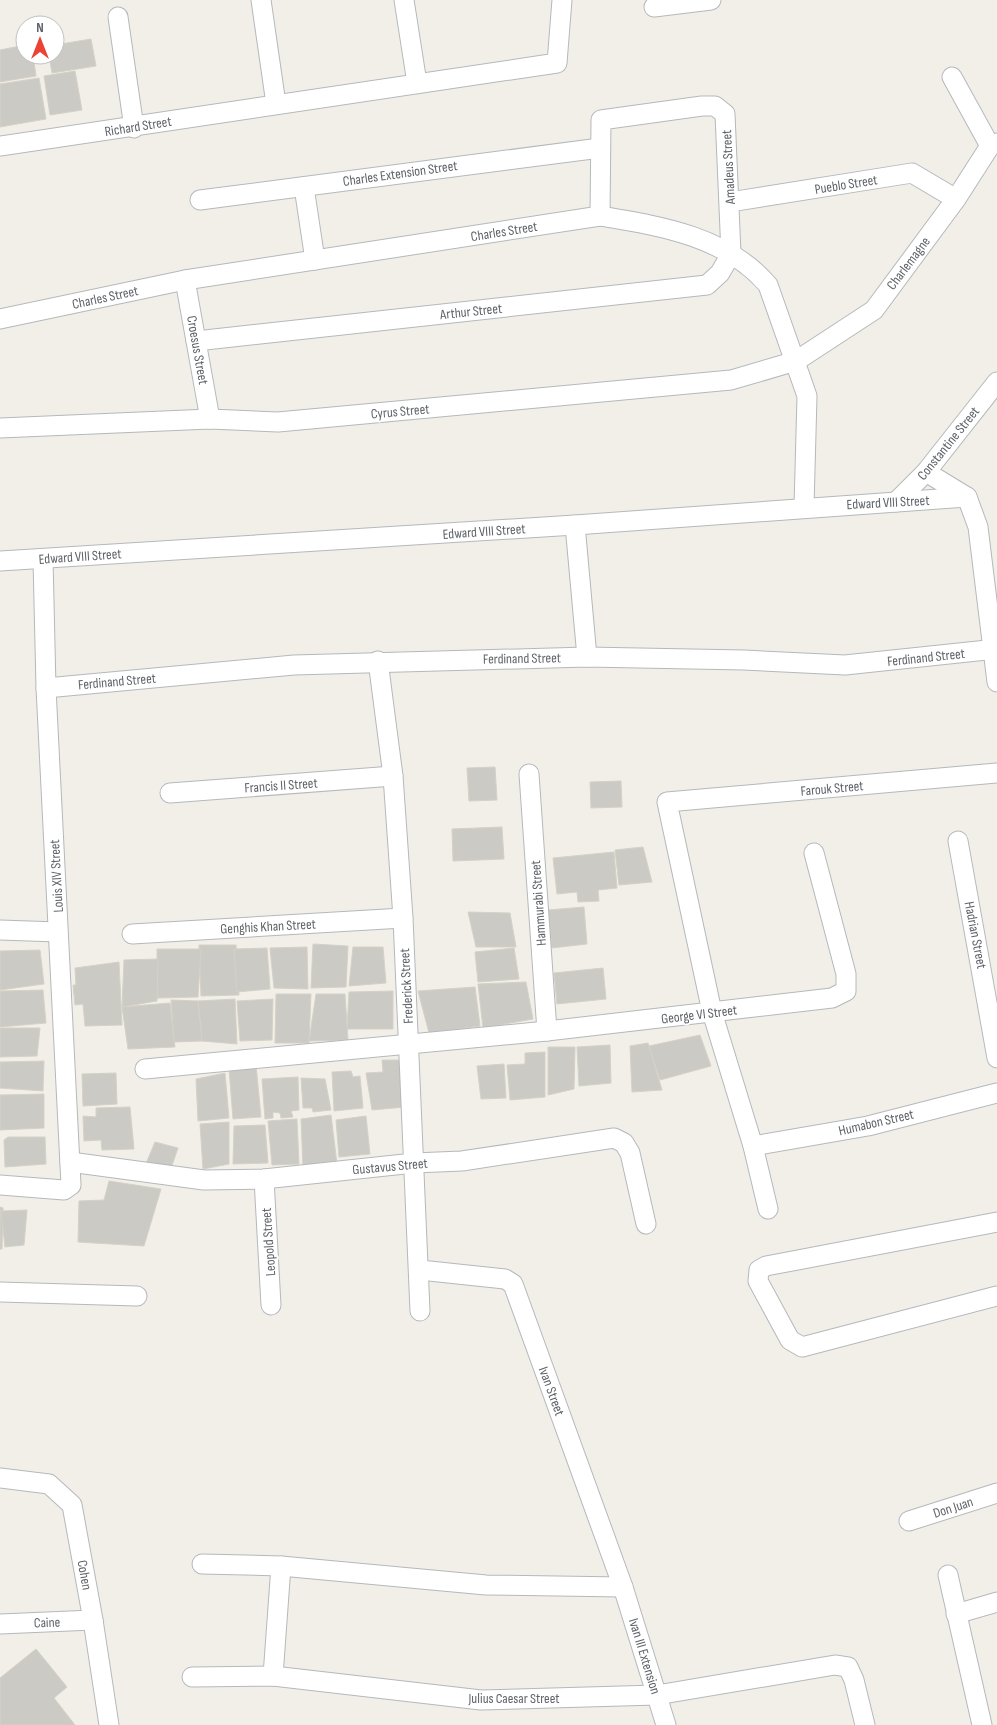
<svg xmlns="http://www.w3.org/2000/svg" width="997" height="1725" viewBox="0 0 997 1725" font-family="'Sofia Sans Condensed',sans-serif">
	<rect width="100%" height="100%" fill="#f1efe8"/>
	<!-- building -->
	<g fill="#cccac5" stroke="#d6d1c6">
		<polygon points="91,39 96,66 52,73 49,55 55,55 55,45"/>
		<polygon points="25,45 25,55 33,55 36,76 0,82 0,50"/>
		<polygon points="75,71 82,110 50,115 44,76"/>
		<polygon points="39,78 46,119 0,127 0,84"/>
		<polygon points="495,767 497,800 469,801 467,768"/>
		<polygon points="621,781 622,807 591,808 590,782"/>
		<polygon points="502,827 504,859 453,861 452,829"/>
		<polygon points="643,847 652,882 619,885 615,850"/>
		<polygon points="614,852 617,888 598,890 599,901 578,902 577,892 557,894 553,858"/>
		<polygon points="584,907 587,944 552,948 548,910"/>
		<polygon points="468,912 510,913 516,947 476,947"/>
		<polygon points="313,944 348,946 346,987 311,988"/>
		<polygon points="199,945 236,945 239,995 201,996"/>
		<polygon points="307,947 308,989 274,988 270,948"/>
		<polygon points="353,947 383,947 386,983 349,986"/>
		<polygon points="267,948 270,989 237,992 234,949"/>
		<polygon points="514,948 519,979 478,982 475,952"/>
		<polygon points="157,949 201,949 198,997 157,998"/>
		<polygon points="40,950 44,984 0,990 0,951"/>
		<polygon points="158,959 157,1001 122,1007 124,960"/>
		<polygon points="119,962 122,1025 85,1026 83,1004 75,1005 73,985 76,985 75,968"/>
		<polygon points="603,968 606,999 557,1004 554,973"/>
		<polygon points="526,982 533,1019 483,1028 478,984"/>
		<polygon points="475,987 480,1026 429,1033 418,991"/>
		<polygon points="43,990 46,1023 0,1027 0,991"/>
		<polygon points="393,991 393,1029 347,1029 349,992"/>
		<polygon points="276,994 311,994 309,1043 275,1043"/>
		<polygon points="316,994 345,994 348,1040 309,1041"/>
		<polygon points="235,999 237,1044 202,1041 198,1001"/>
		<polygon points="273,999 272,1040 240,1041 237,1001"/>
		<polygon points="171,1000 198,1001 202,1041 174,1042"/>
		<polygon points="170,1003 175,1047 128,1049 122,1007"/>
		<polygon points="0,1028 40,1028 37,1056 0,1057"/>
		<polygon points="700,1035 711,1066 660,1080 649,1046"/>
		<polygon points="648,1043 662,1090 632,1092 630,1046"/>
		<polygon points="610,1045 611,1083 579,1086 577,1047"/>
		<polygon points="548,1047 575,1047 574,1089 548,1095"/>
		<polygon points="545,1052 545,1097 510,1100 507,1065 525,1064 525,1053"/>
		<polygon points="382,1060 402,1060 405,1107 372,1110 366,1073 383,1072"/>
		<polygon points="44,1061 43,1091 0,1088 0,1062"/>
		<polygon points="504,1064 506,1098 481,1099 477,1066"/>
		<polygon points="256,1065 261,1117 233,1119 229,1069"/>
		<polygon points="351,1071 353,1077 360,1076 363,1108 334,1111 332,1072"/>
		<polygon points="116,1073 117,1104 83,1106 82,1074"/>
		<polygon points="225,1073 229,1118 198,1121 196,1079"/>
		<polygon points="298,1077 299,1110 291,1111 293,1117 281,1118 280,1113 273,1112 273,1118 265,1119 262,1079"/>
		<polygon points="301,1078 325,1079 331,1110 313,1112 312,1108 303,1108"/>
		<polygon points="44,1094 44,1128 0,1130 0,1095"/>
		<polygon points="130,1107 134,1149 102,1150 101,1140 84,1141 83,1116 96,1117 96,1108"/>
		<polygon points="331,1115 337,1164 303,1168 301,1119"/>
		<polygon points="366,1116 370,1154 339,1157 336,1120"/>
		<polygon points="297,1119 299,1164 272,1165 268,1121"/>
		<polygon points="229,1122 229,1164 203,1169 200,1124"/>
		<polygon points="265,1125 268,1163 233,1164 234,1126"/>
		<polygon points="8,1137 45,1137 46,1164 5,1167 4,1140"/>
		<polygon points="155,1142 178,1148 170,1171 145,1166"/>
		<polygon points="109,1181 161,1189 144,1246 78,1242 79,1201 104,1200"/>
		<polygon points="0,1207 3,1208 2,1249 0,1249"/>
		<polygon points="27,1210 24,1245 5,1247 1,1211"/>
		<polygon points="36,1649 67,1687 54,1698 75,1725 0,1725 0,1678"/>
	</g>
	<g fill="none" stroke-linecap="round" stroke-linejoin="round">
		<!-- minor casing -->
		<g stroke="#b5b8bc" stroke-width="21">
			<g id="minor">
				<polyline points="261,0 276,104"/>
				<polyline points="404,0 417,83"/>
				<polyline points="654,7 711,0"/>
				<polyline points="118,17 134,128"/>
				<polyline points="952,77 990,146"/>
				<polyline points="0,146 557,63 562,0"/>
				<polyline points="304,187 315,260"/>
				<polyline points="200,200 600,148"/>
				<polyline points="730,202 912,173 956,199"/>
				<polyline points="185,280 210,419"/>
				<path d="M0,319l185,-39 415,-64c60,10 126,20 168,69l39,111 -3,111"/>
				<polyline points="196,341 707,285 720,273 731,254 725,114 715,106 702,106 601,120 600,216"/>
				<polyline points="0,428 210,419 278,422 731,380 796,361 874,310 956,199 990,146 997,143"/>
				<polyline points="926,472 967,497 978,527 997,682"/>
				<polyline points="896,502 926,472 997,382"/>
				<polyline points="575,525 587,657"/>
				<polyline points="0,561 575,525 967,497"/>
				<polyline points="378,661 393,776 403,918 420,1311"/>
				<polyline points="46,688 294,665 587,657 744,660 845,665 997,649"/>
				<polyline points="529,774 547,1031"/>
				<polyline points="170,793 393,776"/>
				<polyline points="958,841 997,1058"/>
				<polyline points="0,930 58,932"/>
				<polyline points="132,934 403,918"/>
				<polyline points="145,1069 547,1031 832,998 846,991 846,974 814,853"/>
				<polyline points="753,1146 868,1126 997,1093"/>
				<polyline points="70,1162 204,1180 264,1179 414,1163 462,1161 614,1138 624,1143 630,1153 646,1224"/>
				<polyline points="264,1179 271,1305"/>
				<polyline points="0,1185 64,1190 71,1185 46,688 43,559"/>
				<polyline points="768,1209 753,1146 712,1012 667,802 997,773"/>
				<polyline points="997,1222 766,1266 759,1270 758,1281 790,1340 802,1347 997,1296"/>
				<polyline points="420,1270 505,1279 513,1284 623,1587 666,1725"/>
				<polyline points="0,1292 137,1296"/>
				<polyline points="0,1478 49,1484 72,1505 93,1620 109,1725"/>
				<polyline points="909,1521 997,1493"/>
				<polyline points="202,1564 281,1566 486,1585 623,1587"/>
				<polyline points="948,1575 982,1725"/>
				<polyline points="956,1614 997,1602"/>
				<polyline points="0,1624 93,1620"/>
				<polyline points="273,1676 281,1566"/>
				<polyline points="192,1677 273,1676 481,1700 657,1695 835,1665 848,1667 854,1680 865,1725"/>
			</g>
		</g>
		<!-- minor -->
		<use href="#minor" stroke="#fff" stroke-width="19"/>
	</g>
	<g text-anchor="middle" stroke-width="4" stroke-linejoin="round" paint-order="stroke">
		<!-- street labels -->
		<g font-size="14" fill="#5f6368" stroke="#fff">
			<text transform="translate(138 126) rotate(-9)" y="5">Richard Street</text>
			<text transform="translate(728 167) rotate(-93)" y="5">Amadeus Street</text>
			<text transform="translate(400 173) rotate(-8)" y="5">Charles Extension Street</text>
			<text transform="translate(846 184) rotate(-9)" y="5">Pueblo Street</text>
			<text transform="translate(504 231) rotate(-9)" y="5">Charles Street</text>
			<text transform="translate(908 263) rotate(-53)" y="5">Charlemagne</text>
			<text transform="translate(105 297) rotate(-12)" y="5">Charles Street</text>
			<text transform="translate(471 311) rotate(-6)" y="5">Arthur Street</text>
			<text transform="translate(198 350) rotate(80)" y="5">Croesus Street</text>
			<text transform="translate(400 411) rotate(-5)" y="5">Cyrus Street</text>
			<text transform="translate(948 443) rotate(-51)" y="5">Constantine Street</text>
			<text transform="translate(888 502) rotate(-3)" y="5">Edward VIII Street</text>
			<text transform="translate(484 531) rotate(-4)" y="5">Edward VIII Street</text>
			<text transform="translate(80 556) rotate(-4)" y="5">Edward VIII Street</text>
			<text transform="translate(926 657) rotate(-6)" y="5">Ferdinand Street</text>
			<text transform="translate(522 658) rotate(-1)" y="5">Ferdinand Street</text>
			<text transform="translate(117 681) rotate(-5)" y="5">Ferdinand Street</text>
			<text transform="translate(281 785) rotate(-4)" y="5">Francis II Street</text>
			<text transform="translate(832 788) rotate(-5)" y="5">Farouk Street</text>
			<text transform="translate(56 876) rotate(-93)" y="5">Louis XIV Street</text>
			<text transform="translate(538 903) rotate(-94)" y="5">Hammurabi Street</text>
			<text transform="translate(268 926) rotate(-3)" y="5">Genghis Khan Street</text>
			<text transform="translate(976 935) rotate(79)" y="5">Hadrian Street</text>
			<text transform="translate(406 986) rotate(-93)" y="5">Frederick Street</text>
			<text transform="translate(699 1014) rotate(-7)" y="5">George VI Street</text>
			<text transform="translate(876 1122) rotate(-13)" y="5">Humabon Street</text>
			<text transform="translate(390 1166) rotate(-5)" y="5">Gustavus Street</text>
			<text transform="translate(268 1242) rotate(-94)" y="5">Leopold Street</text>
			<text transform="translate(552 1391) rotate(70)" y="5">Ivan Street</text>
			<text transform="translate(953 1507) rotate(-18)" y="5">Don Juan</text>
			<text transform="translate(85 1575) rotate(80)" y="5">Cohen</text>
			<text transform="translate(47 1622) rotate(-2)" y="5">Caine</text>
			<text transform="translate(645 1656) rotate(73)" y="5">Ivan III Extension</text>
			<text x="514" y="1703">Julius Caesar Street</text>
		</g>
	</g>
	<!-- north arrow -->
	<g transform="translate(40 40)"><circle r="24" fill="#ffffff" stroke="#bfc1c3"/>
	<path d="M0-4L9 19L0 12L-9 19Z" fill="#ea4335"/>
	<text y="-8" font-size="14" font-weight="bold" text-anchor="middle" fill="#5f6368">N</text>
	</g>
</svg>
